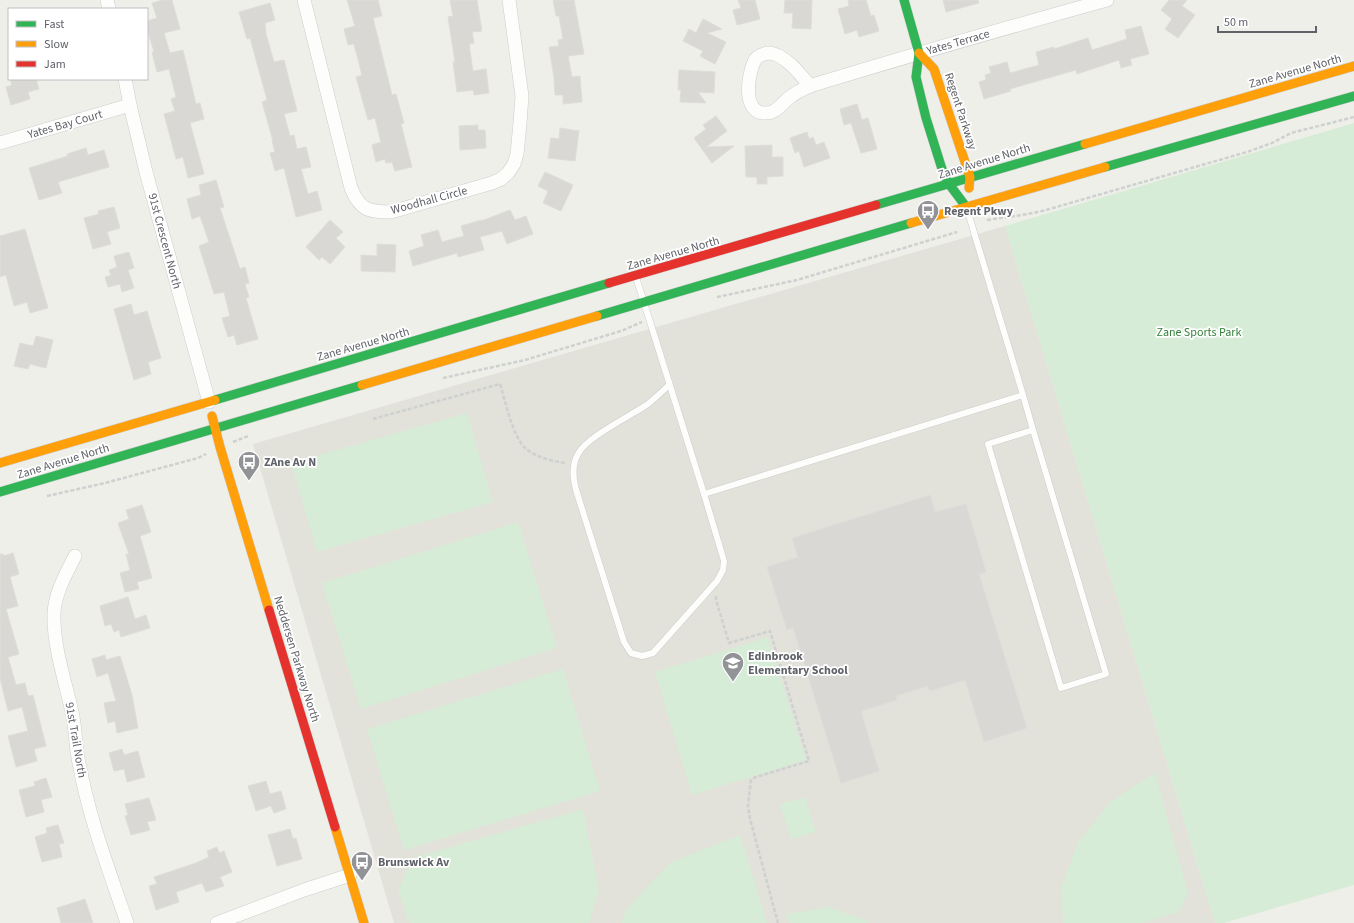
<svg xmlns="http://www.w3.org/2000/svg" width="1354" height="923" viewBox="0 0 1354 923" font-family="'Source Sans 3',sans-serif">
	<rect width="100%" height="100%" fill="#efefea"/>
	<!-- education -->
	<polygon fill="#e2e1da" points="1005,226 1215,923 394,923 253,444"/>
	<!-- green -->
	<g fill="#d7ecd6">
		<polygon points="1354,123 1354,885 1224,923 1215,923 1005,226"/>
		<polygon points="467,413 493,502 317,552 291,463"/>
		<polygon points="518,522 557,648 361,709 322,583"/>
		<polygon points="768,637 806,760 692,795 655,672"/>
		<polygon points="563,669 600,791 404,850 367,729"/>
		<polygon points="1155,773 1188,893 1179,912 1142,923 1063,923 1061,888 1078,842 1111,801"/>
		<polygon points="805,797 816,832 791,839 780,804"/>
		<polygon points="583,809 599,890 589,923 409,923 398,890 412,858"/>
		<polygon points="740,835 767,923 621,923 627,908 671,862"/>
		<polygon points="828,907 865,920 869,923 789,923 786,914"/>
	</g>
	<!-- building -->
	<g fill="#d9d8d5" stroke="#deddd9">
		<polygon points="163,0 172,0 180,29 164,33 170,53 183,50 196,104 200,103 204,119 190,123 204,174 188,178 183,157 176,159 164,114 175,111 171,99 176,97 169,69 157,72 152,52 154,52 147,28 147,21 157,18 152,3"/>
		<polygon points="347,0 378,0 382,16 373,18 392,95 396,94 404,123 401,124 412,167 395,171 392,162 386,163 385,159 376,162 372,145 381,142 375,118 368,120 356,77 362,75 354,44 348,45 344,29 355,26"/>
		<polygon points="450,0 477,0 482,31 472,32 474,43 469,44 473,71 486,69 489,93 474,95 473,90 457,92 453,62 455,62 448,17 453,16"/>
		<polygon points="553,0 574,0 584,54 568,56 572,77 580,76 582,102 563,104 563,95 555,95 554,77 549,47 559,46 558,40 563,39 559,16 556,16"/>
		<polygon points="738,0 755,0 760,19 737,25 733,10 741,8"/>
		<polygon points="785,0 812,0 811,29 792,28 793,13 784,13"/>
		<polygon points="848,0 866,0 871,16 874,15 879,31 859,37 857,30 845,34 838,9 849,6"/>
		<polygon points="943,0 978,0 979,3 946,12"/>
		<polygon points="1169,0 1187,0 1182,6 1195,15 1178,38 1165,29 1172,19 1161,10"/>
		<polygon points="270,3 275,20 265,23 266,34 274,62 284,60 297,111 284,114 290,136 294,135 297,149 306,147 311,167 301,169 308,194 317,191 322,210 296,217 284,168 275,171 270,153 275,152 272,141 273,141 262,102 267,100 250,38 247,39 239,12"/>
		<polygon points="703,19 722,29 707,33 726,42 715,64 700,56 703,51 683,41 689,29 696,33"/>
		<polygon points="1141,26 1149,54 1130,59 1132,65 1121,68 1119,60 1077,74 1076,70 1010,89 1011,91 984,99 979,82 986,80 985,75 991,73 989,67 1007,62 1010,73 1039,65 1036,52 1054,47 1054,49 1088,38 1092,50 1127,39 1125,30"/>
		<polygon points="679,70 715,72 714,93 698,92 706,103 680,102 681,90 678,90"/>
		<polygon points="10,79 36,79 39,89 28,92 30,99 11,105 6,87 12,85"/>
		<polygon points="857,104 862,120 868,118 877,149 861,153 851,123 844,125 840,109"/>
		<polygon points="716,116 727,131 706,147 734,146 712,163 694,138 706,129 703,125"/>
		<polygon points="478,125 478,130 485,130 486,148 460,150 459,126"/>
		<polygon points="560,128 579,131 575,161 548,158 551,138 559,139"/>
		<polygon points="807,132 809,139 813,137 816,145 824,142 830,158 804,167 799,151 795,153 790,138"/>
		<polygon points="772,145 772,157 783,157 783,176 767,177 767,184 757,184 757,177 746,177 745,146"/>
		<polygon points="86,148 88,155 104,150 109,167 58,182 62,193 39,200 29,168 68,156 67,154"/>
		<polygon points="545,172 573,185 561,211 543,203 548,191 538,186"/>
		<polygon points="216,180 224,207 220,208 240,269 245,267 249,283 245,284 249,297 246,298 258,339 237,345 234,335 228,337 222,318 230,316 224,292 214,294 199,246 209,242 200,216 192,219 187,199 201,195 199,185"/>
		<polygon points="114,207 120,228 107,232 111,244 93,249 84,218 99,214 98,211"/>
		<polygon points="510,210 515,220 526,216 533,234 507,244 502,231 480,237 484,250 458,257 457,253 413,266 409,251 424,246 421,235 438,230 442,242 464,236 461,226 481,220 481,221"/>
		<polygon points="330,220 343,232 336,238 345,247 330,264 322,257 319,260 306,247"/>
		<polygon points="25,229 48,308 30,313 27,302 14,306 6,275 0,277 0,236"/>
		<polygon points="377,244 396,245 395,272 361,271 361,255 377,256"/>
		<polygon points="129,252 134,268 128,270 134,288 122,292 120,284 108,287 105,277 111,275 109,270 117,267 114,256"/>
		<polygon points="131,304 134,315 147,311 161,358 148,362 151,374 134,380 114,309"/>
		<polygon points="36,336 53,340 46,368 30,364 28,369 14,366 20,343 33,346"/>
		<polygon points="930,495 935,512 966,504 986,572 979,574 1027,728 984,742 965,680 930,691 928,686 896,696 897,700 861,711 879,771 841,783 793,628 787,630 767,567 798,557 792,538"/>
		<polygon points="142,505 151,532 140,536 152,578 137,582 139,589 125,592 120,573 130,570 126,554 129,554 118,523 129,519 126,510"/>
		<polygon points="13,553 19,574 10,577 18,606 6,609 19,654 8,657 16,685 25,683 28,696 33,695 46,746 34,749 37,761 16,767 8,736 28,731 22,707 8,711 0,678 0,554 3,554 4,556"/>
		<polygon points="128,597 135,619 146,615 150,628 121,637 119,630 114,632 111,624 105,626 100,606"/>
		<polygon points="105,655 106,660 120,656 132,695 138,728 117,733 115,721 108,723 104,703 116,701 108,673 97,677 92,659"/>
		<polygon points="122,749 124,755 138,751 145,777 127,782 124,769 114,771 109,753"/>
		<polygon points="46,778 52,797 41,800 44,812 26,817 19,790 35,786 34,782"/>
		<polygon points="266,781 270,794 281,791 286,809 274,813 271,806 256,811 248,786"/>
		<polygon points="149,798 156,820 147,822 150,830 131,835 125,816 128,815 125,804"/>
		<polygon points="58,825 64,843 59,844 62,857 42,862 35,837 47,833 46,828"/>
		<polygon points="290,829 293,839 296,838 302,859 277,866 268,835"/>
		<polygon points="217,847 219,853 224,851 232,872 220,877 224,886 206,892 202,883 176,892 179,902 156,910 149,886 157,884 154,877 196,863 209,857 207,851"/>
		<polygon points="85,899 93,923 61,923 57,908"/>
	</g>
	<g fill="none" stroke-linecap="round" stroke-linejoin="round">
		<!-- lane casing -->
		<g stroke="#cccdcc" stroke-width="7">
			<g id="lane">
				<polyline points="636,277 704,494 1023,395 967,209"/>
				<path d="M669,385c-7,7 -14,13 -21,19 -16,11 -63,34 -70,50 -7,12 -5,26 -1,39l47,149 7,11 11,3 11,-3 64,-72 6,-11 1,-9 -20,-67"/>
				<polyline points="1023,395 1033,430 1106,674 1061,688 988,444 1033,430"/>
			</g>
		</g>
		<!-- street casing -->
		<g stroke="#cccdcc" stroke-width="14">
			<g id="street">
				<polyline points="107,0 109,9"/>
				<path d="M304,0l47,188c9,22 17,24 40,24l101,-29 9,-4 7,-6 6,-9 3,-10 3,-31 2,-27 -13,-96"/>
				<polyline points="125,79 130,105 146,172 209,402"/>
				<path d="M810,86c-9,-11 -26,-33 -42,-33 -6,1 -12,3 -14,9 -6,13 -12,50 10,51 12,1 17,-9 25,-15 13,-11 31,-15 47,-20 90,-27 180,-53 271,-78"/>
				<polyline points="0,143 130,105"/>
				<path d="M75,556c-9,18 -20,37 -21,57 -1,33 11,67 18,99 4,17 3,34 7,51 10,55 30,107 48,160"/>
				<polyline points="217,923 304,890 350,875"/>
			</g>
		</g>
		<!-- fast casing -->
		<g stroke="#cdcdcd" stroke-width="10">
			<g id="fast">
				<polyline points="904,0 919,53 916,77 926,118 942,169 949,184 967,208"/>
				<polyline points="1105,167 1354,96"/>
				<polyline points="876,205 1085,144"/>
				<polyline points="597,316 911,223"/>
				<polyline points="215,400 609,283"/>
				<polyline points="0,492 362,385"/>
			</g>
		</g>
		<!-- slow casing -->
		<g stroke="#cdcdcd" stroke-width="10">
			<g id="slow">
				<polyline points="919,53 934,69 970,177 969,188"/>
				<polyline points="1085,144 1354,66"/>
				<polyline points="911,223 1105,167"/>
				<polyline points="362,385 597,316"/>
				<polyline points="212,416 220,447 269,610"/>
				<polyline points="0,463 215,400"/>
				<polyline points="335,827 364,923"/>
			</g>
		</g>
		<!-- jam casing -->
		<g stroke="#cdcdcd" stroke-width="10">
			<g id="jam">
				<polyline points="609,283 876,205"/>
				<polyline points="269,610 335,827"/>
			</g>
		</g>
		<!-- path -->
		<g stroke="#cdd1cf" stroke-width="2.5" stroke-dasharray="4 2" stroke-linecap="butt">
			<path d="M987,220c20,-3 40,-5 59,-10l201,-58 25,-9 19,-10 63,-16"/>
			<polyline points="717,297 797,280 957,232"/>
			<polyline points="443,378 525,360 621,331 642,322"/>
			<path d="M373,419l127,-35c5,16 13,53 25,64 10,9 27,13 40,15"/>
			<polyline points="233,442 248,436"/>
			<polyline points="47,496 105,483 198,458 206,454"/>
			<polyline points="716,596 716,600 729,643 770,631 809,761 756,777 751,780 748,806 750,819 778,923"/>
		</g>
		<!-- lane -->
		<use href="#lane" stroke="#fdfdfc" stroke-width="6"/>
		<!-- street -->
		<use href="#street" stroke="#fdfdfc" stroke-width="13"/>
		<!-- fast -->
		<use href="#fast" stroke="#30b455" stroke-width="9"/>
		<!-- slow -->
		<use href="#slow" stroke="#ff9f0a" stroke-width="9"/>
		<!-- jam -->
		<use href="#jam" stroke="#e5322d" stroke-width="9"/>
	</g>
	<!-- icons -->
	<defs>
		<g id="bus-pin" transform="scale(1.15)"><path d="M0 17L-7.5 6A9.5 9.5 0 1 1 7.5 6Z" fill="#919396" stroke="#fff"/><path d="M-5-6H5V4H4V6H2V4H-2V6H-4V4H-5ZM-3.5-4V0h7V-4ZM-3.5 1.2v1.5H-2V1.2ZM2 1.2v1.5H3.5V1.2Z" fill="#fff"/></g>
		<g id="school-pin" transform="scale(1.15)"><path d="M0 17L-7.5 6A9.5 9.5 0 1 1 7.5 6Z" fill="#919396" stroke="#fff"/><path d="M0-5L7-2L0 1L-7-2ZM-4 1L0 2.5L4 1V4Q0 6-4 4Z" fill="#fff"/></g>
	</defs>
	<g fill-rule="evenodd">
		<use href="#bus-pin" x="928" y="211"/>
		<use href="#bus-pin" x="249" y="462"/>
		<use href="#school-pin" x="733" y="663"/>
		<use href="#bus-pin" x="362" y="862"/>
	</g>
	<g text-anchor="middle" stroke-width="3.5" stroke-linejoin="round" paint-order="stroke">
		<!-- street labels -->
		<g font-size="12" fill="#5f6268" stroke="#fff">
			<text transform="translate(958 42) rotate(-16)" y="4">Yates Terrace</text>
			<text transform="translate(1295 71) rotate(-16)" y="4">Zane Avenue North</text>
			<text transform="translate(961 111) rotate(72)" y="4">Regent Parkway</text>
			<text transform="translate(65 124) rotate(-16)" y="4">Yates Bay Court</text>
			<text transform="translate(984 161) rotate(-17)" y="4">Zane Avenue North</text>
			<text transform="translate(429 200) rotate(-15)" y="4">Woodhall Circle</text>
			<text transform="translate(165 241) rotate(75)" y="4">91st Crescent North</text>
			<text transform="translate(673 253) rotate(-16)" y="4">Zane Avenue North</text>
			<text transform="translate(363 344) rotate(-16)" y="4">Zane Avenue North</text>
			<text transform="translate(63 461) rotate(-17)" y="4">Zane Avenue North</text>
			<text transform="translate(297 659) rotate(73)" y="4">Neddersen Parkway North</text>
			<text transform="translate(76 740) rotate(80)" y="4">91st Trail North</text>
		</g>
		<!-- poi labels -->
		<g font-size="12" font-weight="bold" fill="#5f6268" stroke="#fff" text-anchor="start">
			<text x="944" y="215">Regent Pkwy</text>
			<text x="264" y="466">ZAne Av N</text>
			<text x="748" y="660">Edinbrook<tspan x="748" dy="14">Elementary School</tspan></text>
			<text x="378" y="866">Brunswick Av</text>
		</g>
		<!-- park labels -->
		<g font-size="12" fill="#33823b" stroke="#fff">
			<text x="1199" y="336">Zane Sports Park</text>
		</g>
	</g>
	<!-- legend -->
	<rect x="8" y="8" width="140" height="72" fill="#ffffff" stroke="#bfc0c3"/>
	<rect x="16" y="21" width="20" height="6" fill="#30b455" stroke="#bfc0c3"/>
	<text x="44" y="28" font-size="12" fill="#5f6268">Fast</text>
	<rect x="16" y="41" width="20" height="6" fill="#ff9f0a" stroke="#bfc0c3"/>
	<text x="44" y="48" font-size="12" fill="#5f6268">Slow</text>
	<rect x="16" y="61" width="20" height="6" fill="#e5322d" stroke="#bfc0c3"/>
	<text x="44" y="68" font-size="12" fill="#5f6268">Jam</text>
	<!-- scale -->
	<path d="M1218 26v6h98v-6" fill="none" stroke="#5f6268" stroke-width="2"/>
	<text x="1224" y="26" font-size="12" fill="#5f6268" stroke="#ffffff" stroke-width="3" paint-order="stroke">50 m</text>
</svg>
